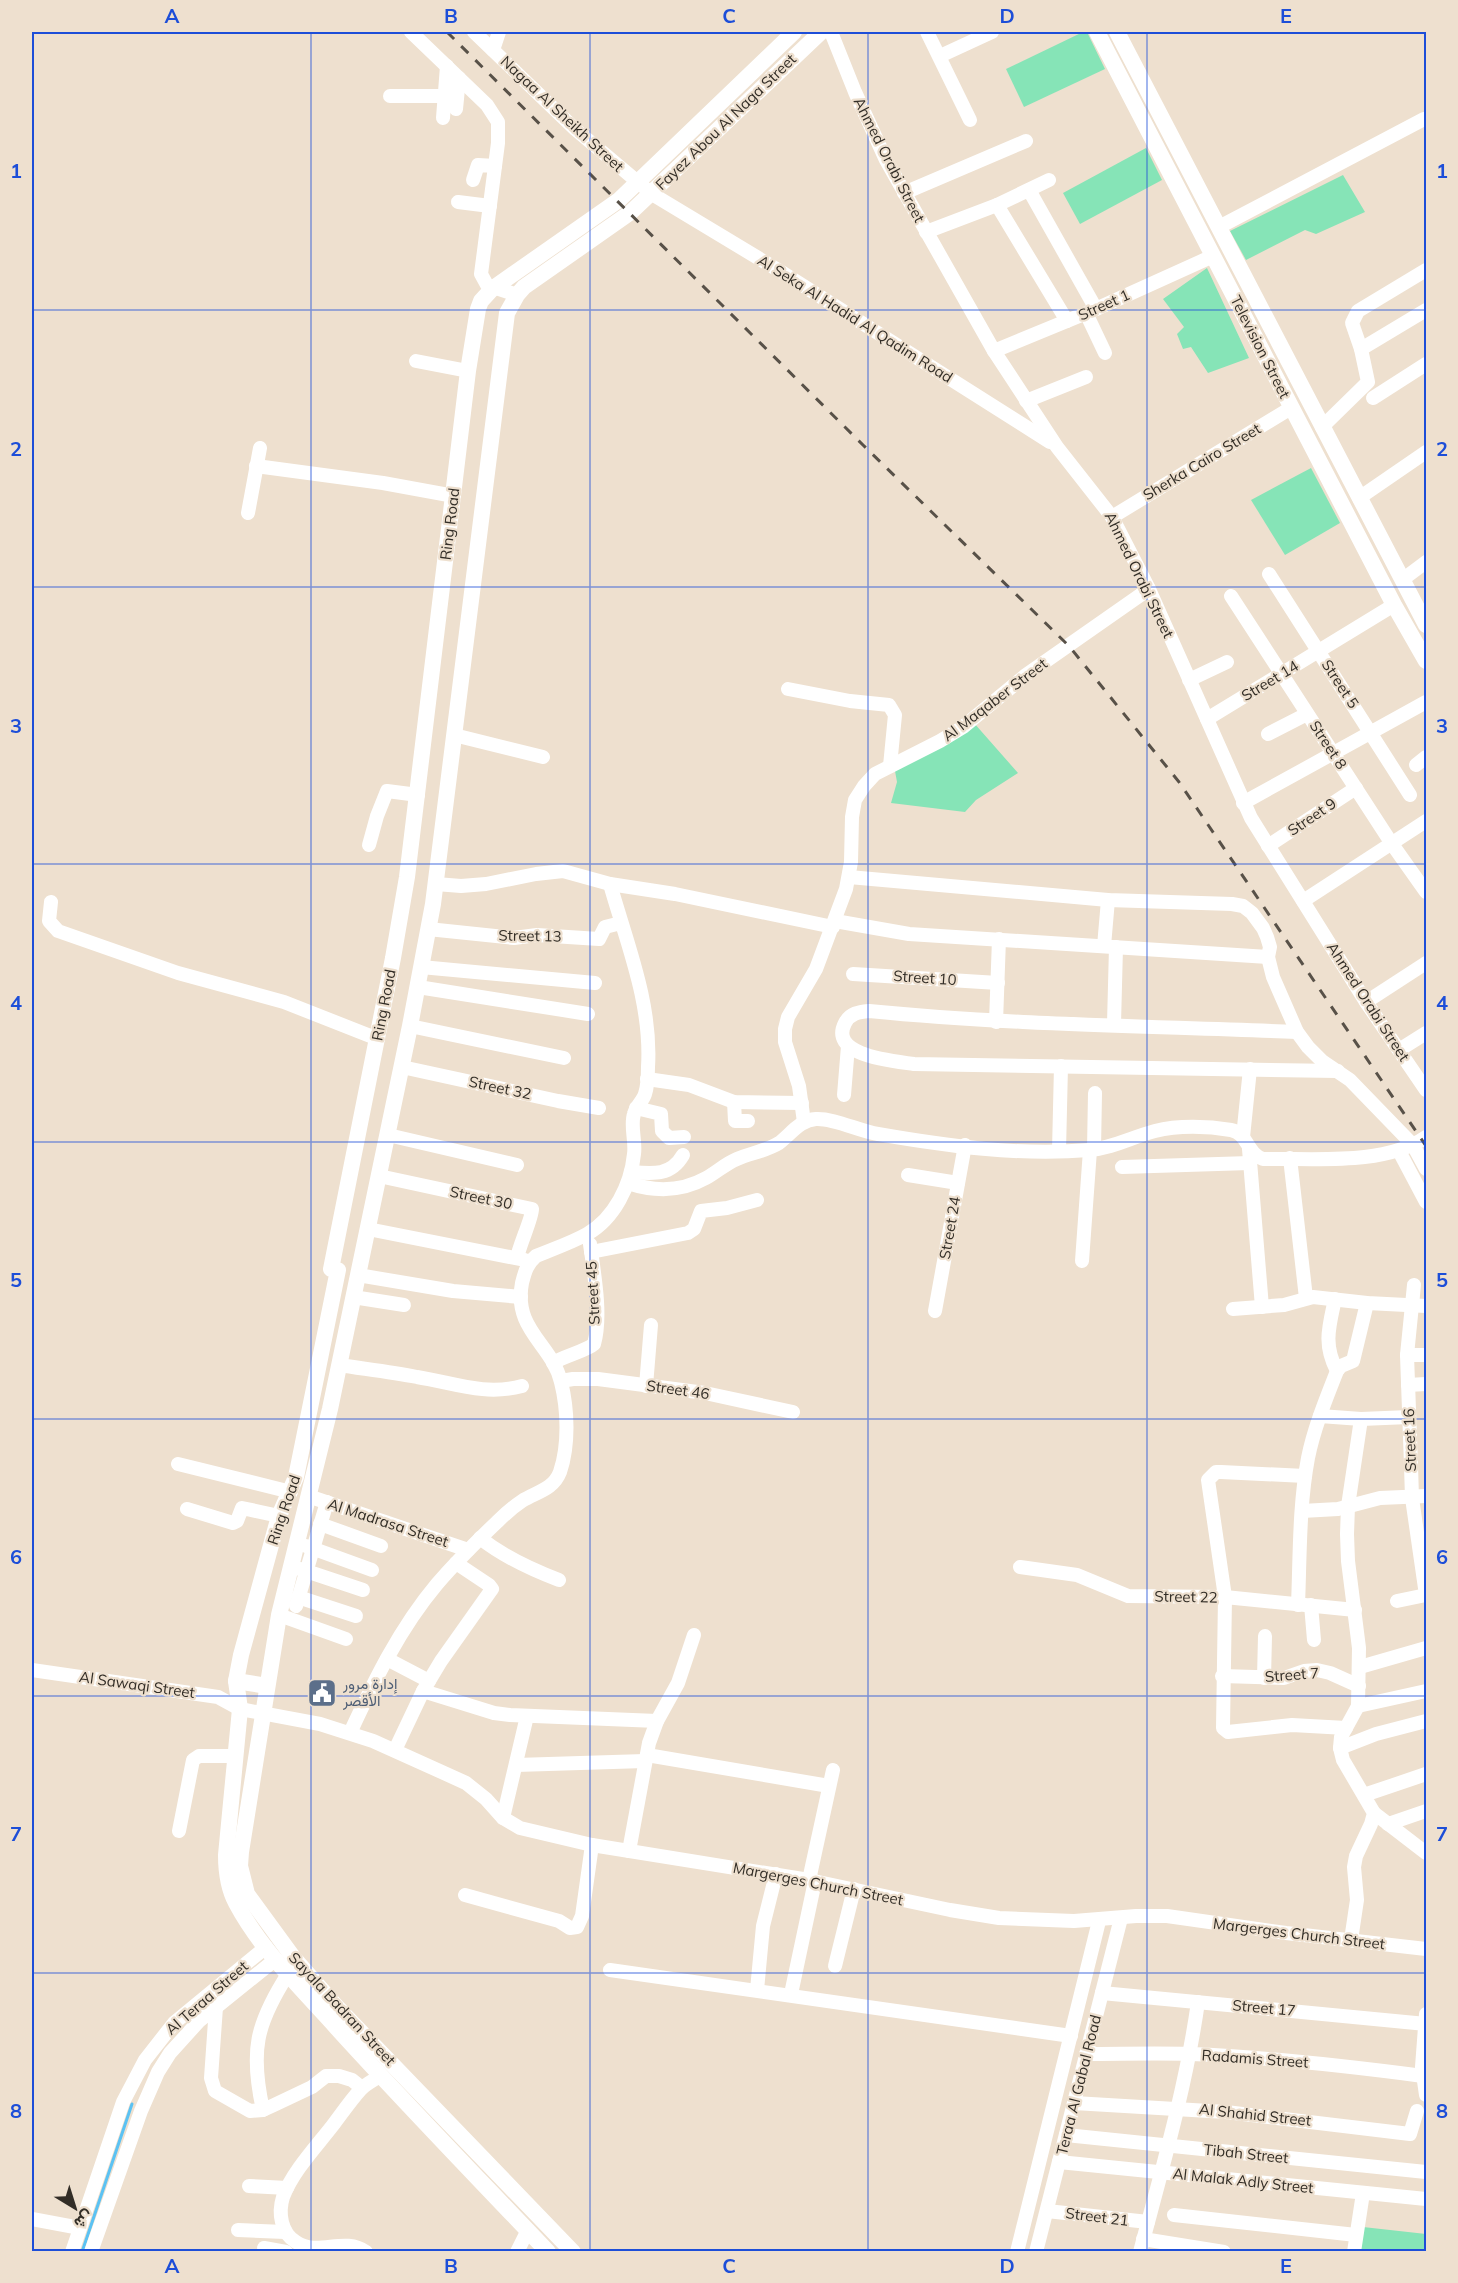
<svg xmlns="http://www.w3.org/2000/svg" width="1458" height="2283" viewBox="0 0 1458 2283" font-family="Mulish,Vazirmatn,sans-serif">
	<rect width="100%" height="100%" fill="#eee0cf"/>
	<!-- green -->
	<g fill="#86e4b7">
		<polygon points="1083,32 1087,32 1105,69 1024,107 1006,69"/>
		<polygon points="1146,148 1162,180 1080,224 1063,193"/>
		<polygon points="1343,175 1365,212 1316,234 1305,230 1246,260 1230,231"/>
		<polygon points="1207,268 1249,358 1208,373 1191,347 1183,349 1177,334 1184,327 1163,299"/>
		<polygon points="1311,468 1340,523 1285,555 1251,500"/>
		<polygon points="974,723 1018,773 976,800 965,812 891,803 897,782 895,771"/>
		<polygon points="1363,2227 1426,2234 1426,2251 1360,2252"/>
	</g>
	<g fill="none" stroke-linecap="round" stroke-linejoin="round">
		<!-- stream -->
		<polyline stroke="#5bc2f3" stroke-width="3" points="82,2252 132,2104"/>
		<!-- minor -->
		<g stroke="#fff" stroke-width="14">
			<polyline points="411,32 487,105 498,122 498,143 481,274 487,285 517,295"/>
			<polyline points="474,32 575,129 652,194 783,273 1050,442"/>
			<polyline points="831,32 855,92 886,160 994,351 1057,447 1112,517 1149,589 1251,818 1366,1002 1426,1090"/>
			<polyline points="927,32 970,120"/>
			<polyline points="493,50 499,32"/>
			<polyline points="940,56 992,32"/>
			<polyline points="390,96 445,96"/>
			<polyline points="456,109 459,78"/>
			<polyline points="443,118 447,66"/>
			<polyline points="473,180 478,165 495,166"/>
			<polyline points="1029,190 1096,309"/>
			<polyline points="904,193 1026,141"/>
			<polyline points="458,202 490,206"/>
			<polyline points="997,205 1067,321"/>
			<polyline points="1219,227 1424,119"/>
			<polyline points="926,232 997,205 1049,180"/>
			<polyline points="1086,313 1105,353"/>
			<polyline points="1361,349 1426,310"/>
			<polyline points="994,351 1096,309 1213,256"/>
			<polyline points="416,361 468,371"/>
			<polyline points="1373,398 1426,364"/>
			<polyline points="1026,401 1086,377"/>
			<polyline points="1322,427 1368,382 1361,349 1352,323 1358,311 1426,270"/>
			<polyline points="256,466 383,483 454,496"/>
			<polyline points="1359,498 1426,452"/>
			<polyline points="248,513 260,448"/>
			<polyline points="1112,517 1291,408"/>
			<polyline points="1269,574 1410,795"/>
			<polyline points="1402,580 1426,562"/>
			<polyline points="1231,596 1392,844 1426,892"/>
			<polyline points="1189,680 1227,662"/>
			<polyline points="788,689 850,701 889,705 895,715 890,766"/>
			<polyline points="1207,719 1394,605"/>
			<polyline points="1268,734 1307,714"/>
			<polyline points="454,735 543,757"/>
			<polyline points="1416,765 1426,757"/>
			<polyline points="1243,803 1426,702"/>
			<polyline points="369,845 377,816 387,791 418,795"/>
			<polyline points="1268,846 1356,788"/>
			<polyline points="849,877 1108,900 1232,904 1243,906 1252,913 1263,928 1267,937 1270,947 1268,957 1273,977 1297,1032 1308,1047 1322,1061 1350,1080 1413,1145 1426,1169"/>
			<polyline points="436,884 461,886 486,884 536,874 563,871 610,884 675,894 833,927"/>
			<polyline points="1303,901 1426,821"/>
			<polyline points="51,902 49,921 58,931 178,973 284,1002 378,1039"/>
			<polyline points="835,921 909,934 1268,957"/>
			<polyline points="428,929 514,938 537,935 599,939 605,927 621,923"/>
			<polyline points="1104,946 1108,900"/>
			<polyline points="421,967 595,983"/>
			<polyline points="853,974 998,983"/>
			<polyline points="418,987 588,1014"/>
			<polyline points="1366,1002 1426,963"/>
			<polyline points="996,1022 999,939"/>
			<polyline points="1114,1024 1116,947"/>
			<polyline points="410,1026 564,1058"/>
			<path d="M1297,1032c-143,-6 -286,-7 -428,-21 -10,1 -19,2 -24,12 -17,33 49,38 69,41l424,7"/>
			<polyline points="1399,1050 1426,1033"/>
			<polyline points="402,1067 558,1101 599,1108"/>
			<polyline points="647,1079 689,1085 734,1102 802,1103"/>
			<polyline points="844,1095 848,1046"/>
			<polyline points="734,1102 735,1121 748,1121"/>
			<polyline points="636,1108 661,1114 662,1131 669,1138 684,1137"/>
			<polyline points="804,1122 799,1086 785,1042 785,1029 788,1017 816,969 846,889 851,862 852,817 855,800 864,786 875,774 940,741 963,727 1026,675 1149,589"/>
			<polyline points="388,1135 517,1165"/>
			<polyline points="1243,1137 1250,1069"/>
			<polyline points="1094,1149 1095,1093"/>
			<polyline points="1249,1149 1262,1307"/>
			<polyline points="1059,1151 1061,1066"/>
			<polyline points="1399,1151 1426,1202"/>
			<polyline points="1290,1158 1306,1298"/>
			<polyline points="1122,1167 1250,1163"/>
			<path d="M631,1172c22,2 40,4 52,-17"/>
			<polyline points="908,1175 958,1183"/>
			<path d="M379,1176l153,33c1,7 -13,37 -15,49"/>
			<path d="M628,1183c27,9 53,9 78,-5 11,-6 19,-14 31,-19 14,-6 29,-8 42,-16 12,-9 21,-23 37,-24 18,-1 43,12 62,15 69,12 141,22 211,16 24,-2 43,-13 66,-19 23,-6 53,-5 76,-1 17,3 15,23 32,29 51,-1 121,7 163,-22"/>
			<polyline points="368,1229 525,1260"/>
			<polyline points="591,1252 688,1233 694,1229 701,1211 727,1208 757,1200"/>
			<polyline points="1082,1261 1090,1150"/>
			<polyline points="358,1275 453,1291 521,1297"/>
			<polyline points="1414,1285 1407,1355 1411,1465 1412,1498 1426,1595"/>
			<polyline points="353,1297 404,1305"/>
			<path d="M1335,1299c-6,28 -12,45 2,72"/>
			<polyline points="1233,1309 1284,1305 1313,1297 1367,1303 1426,1306"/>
			<polyline points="935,1311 965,1145"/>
			<polyline points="1407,1355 1426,1355"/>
			<path d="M553,1363c11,-7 33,-12 41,-19 8,-28 0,-71 -4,-100"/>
			<path d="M339,1365c26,4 52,7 78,12 37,6 68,19 105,9"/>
			<polyline points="561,1381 573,1379 598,1379 705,1393 793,1412"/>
			<polyline points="1408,1385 1426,1384"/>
			<polyline points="646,1386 651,1325"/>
			<polyline points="1320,1416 1361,1419 1409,1417"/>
			<polyline points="178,1464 291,1492"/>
			<polyline points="1305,1476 1221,1472 1216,1472 1208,1480 1225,1597 1223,1728 1228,1732 1292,1725 1346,1728"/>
			<polyline points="308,1496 468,1550"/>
			<polyline points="187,1509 233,1523 237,1521 242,1508 279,1516"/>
			<polyline points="1302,1511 1338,1509 1380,1498 1426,1496"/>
			<polyline points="320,1524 381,1546"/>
			<path d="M480,1538c24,19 50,31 79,42"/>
			<polyline points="306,1546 372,1570"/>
			<polyline points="1020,1567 1077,1575 1128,1596 1225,1597 1355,1610"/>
			<polyline points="300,1569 363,1590"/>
			<polyline points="298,1597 356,1616"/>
			<polyline points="1397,1601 1426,1595"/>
			<path d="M1298,1605c2,-49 1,-99 10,-147 6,-30 18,-59 29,-87l4,-5 12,-5 14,-58"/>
			<polyline points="1311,1605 1314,1640"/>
			<polyline points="296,1606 327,1502"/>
			<polyline points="279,1615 346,1639"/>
			<polyline points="387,1659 429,1681"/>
			<polyline points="1360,1667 1426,1648"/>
			<polyline points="32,1670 218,1697 240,1709 320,1724 373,1741 466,1783 486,1799 503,1818 520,1828 592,1845 809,1880 950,1910 999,1918 1074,1921 1136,1916 1167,1916 1286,1933 1426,1949"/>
			<polyline points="1222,1676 1284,1678 1304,1671 1317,1670 1330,1673 1359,1686"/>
			<polyline points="1264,1678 1265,1636"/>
			<polyline points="423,1691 494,1713 510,1715 657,1721"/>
			<polyline points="1358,1706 1426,1691"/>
			<path d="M350,1733c24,-52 50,-105 87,-149 19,-22 39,-42 60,-62 8,-8 16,-15 25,-21 14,-9 31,-11 38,-29 9,-27 8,-62 1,-90 -9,-38 -48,-52 -39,-99 3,-12 5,-19 14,-27 17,-7 35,-13 51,-22 27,-15 44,-49 47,-80 2,-13 -4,-28 0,-40 2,-8 9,-13 11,-20 3,-9 3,-18 3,-27 4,-63 -21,-123 -38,-183"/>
			<polyline points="1340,1748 1376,1734 1426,1721"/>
			<polyline points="395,1750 423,1691 441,1661 492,1589 489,1585 456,1563"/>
			<polyline points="647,1755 829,1786"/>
			<polyline points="516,1765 645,1761"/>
			<polyline points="1364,1795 1426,1774"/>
			<polyline points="1374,1813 1426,1853"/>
			<polyline points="503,1818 527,1716"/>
			<polyline points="1388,1824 1426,1811"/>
			<polyline points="179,1831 193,1760 199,1756 236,1756"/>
			<polyline points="629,1851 649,1743 657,1721 678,1683 694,1635"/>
			<polyline points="809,1880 833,1770"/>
			<polyline points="465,1895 559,1921 570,1928 577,1927 582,1916 592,1845"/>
			<polyline points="1351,1940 1357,1900 1354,1867 1356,1856 1371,1824 1374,1813 1343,1760 1340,1748 1341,1737 1358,1706 1359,1648 1348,1561 1347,1534 1348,1506 1361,1419"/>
			<polyline points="835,1966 854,1889"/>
			<polyline points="610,1970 1071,2036"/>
			<polyline points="757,1990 763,1926 776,1874"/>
			<polyline points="1102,1993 1426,2024"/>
			<polyline points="791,1994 815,1881"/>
			<polyline points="216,2007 211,2078 215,2091 250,2111 263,2110 274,2105 312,2087 326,2076 339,2076 352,2080 362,2088"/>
			<polyline points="1426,2014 1422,2067 1426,2095"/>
			<path d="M1086,2054c35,0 70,-1 105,0 78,3 155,12 232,22"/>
			<polyline points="1074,2103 1226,2112 1410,2134 1417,2111"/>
			<path d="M263,2110c-13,-59 -7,-86 25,-136"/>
			<polyline points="1066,2135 1426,2172"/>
			<polyline points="1059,2162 1426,2199"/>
			<polyline points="249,2186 287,2188"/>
			<polyline points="1047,2211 1148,2222"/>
			<polyline points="1174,2215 1356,2235"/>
			<polyline points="32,2219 80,2228"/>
			<polyline points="238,2230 285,2232"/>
			<polyline points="1143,2239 1224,2252"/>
			<polyline points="264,2248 286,2252"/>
			<polyline points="72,2252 123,2102 145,2060 174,2023 266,1947"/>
			<polyline points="91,2252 141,2111 158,2072 170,2053 199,2021 276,1959"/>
			<path d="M366,2252c-22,-16 -48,5 -70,-10 -15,-9 -18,-29 -13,-45 10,-26 33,-50 50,-72 9,-12 18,-25 28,-36 5,-5 13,-9 19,-13"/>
			<polyline points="517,2252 528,2230"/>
			<polyline points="1017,2252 1099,1921"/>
			<polyline points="1036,2252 1121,1918"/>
			<path d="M1140,2252c22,-83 46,-165 58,-250"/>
			<polyline points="1354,2252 1363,2193"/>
		</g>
		<!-- major -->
		<g stroke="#fff" stroke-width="16">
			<polyline points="1097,32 1394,605 1426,661"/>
			<polyline points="1117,32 1426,625"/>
			<polyline points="236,1681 267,1686"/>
			<path d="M548,2252c-71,-75 -143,-149 -212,-225 -35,-39 -75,-77 -100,-124 -8,-15 -10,-32 -10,-48l14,-146 -4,-28 5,-26 38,-139 17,-39 42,-207 -7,-1 62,-311 14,-81 61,-506 10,-62 3,-8 11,-12 127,-89 175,-168"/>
			<polyline points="573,2252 336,2006 293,1957 247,1894 240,1866 241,1852 279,1615 330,1409 410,1026 433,904 507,313 517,295 524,287 631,212 821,32"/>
		</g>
		<!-- rail -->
		<polyline stroke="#585148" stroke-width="3" stroke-dasharray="10 10" stroke-linecap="butt" points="447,32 863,445 1069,646 1179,782 1426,1146"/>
	</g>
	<!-- grid -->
	<path fill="none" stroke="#1d4ed8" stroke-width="1.5" stroke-opacity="0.55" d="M311,32v2220M590,32v2220M868,32v2220M1147,32v2220M32,310h1394M32,587h1394M32,864h1394M32,1142h1394M32,1419h1394M32,1696h1394M32,1973h1394"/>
	<!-- icons -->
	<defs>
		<g id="civic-square" transform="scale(1.5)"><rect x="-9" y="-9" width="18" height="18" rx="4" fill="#5c6f8a" stroke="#eee0cf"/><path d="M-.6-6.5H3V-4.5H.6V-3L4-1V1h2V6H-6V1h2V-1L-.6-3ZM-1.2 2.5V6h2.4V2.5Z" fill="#fff"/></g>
	</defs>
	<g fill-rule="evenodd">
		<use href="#civic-square" x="322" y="1693"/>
	</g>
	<g text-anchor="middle" stroke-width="4.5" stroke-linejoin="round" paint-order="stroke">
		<!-- street labels -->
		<g font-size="15" fill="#322d26" stroke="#eee0cf">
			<text transform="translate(562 114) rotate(43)" y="5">Nagaa Al Sheikh Street</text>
			<text transform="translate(726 122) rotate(-44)" y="5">Fayez Abou Al Naga Street</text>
			<text transform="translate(889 160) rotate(63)" y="5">Ahmed Orabi Street</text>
			<text transform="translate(1104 305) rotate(-24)" y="5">Street 1</text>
			<text transform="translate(855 319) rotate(32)" y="5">Al Seka Al Hadid Al Qadim Road</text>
			<text transform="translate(1260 347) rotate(63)" y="5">Television Street</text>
			<text transform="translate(1202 462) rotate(-31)" y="5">Sherka Cairo Street</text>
			<text transform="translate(450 524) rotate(-83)" y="5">Ring Road</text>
			<text transform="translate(1139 575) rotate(64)" y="5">Ahmed Orabi Street</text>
			<text transform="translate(1270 681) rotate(-31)" y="5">Street 14</text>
			<text transform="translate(1340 684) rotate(57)" y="5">Street 5</text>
			<text transform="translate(995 700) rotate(-37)" y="5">Al Maqaber Street</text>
			<text transform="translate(1328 745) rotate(57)" y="5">Street 8</text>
			<text transform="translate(1312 817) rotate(-34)" y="5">Street 9</text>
			<text transform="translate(530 936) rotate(1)" y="5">Street 13</text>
			<text transform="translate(925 978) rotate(4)" y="5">Street 10</text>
			<text transform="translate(1368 1002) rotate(57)" y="5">Ahmed Orabi Street</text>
			<text transform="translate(384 1005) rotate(-79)" y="5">Ring Road</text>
			<text transform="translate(500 1088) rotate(12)" y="5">Street 32</text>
			<text transform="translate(481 1198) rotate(12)" y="5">Street 30</text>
			<text transform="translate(950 1228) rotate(-80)" y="5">Street 24</text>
			<text transform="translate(593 1293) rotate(-93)" y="5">Street 45</text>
			<text transform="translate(678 1390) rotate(8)" y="5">Street 46</text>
			<text transform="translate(1410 1440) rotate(-92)" y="5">Street 16</text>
			<text transform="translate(284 1510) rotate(-71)" y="5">Ring Road</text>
			<text transform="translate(388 1523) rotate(18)" y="5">Al Madrasa Street</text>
			<text transform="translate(1186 1597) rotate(1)" y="5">Street 22</text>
			<text transform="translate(1292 1675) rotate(-4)" y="5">Street 7</text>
			<text transform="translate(137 1685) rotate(8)" y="5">Al Sawaqi Street</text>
			<text transform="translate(818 1884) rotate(11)" y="5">Margerges Church Street</text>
			<text transform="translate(1299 1934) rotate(7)" y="5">Margerges Church Street</text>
			<text transform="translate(207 1998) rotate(-41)" y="5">Al Teraa Street</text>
			<text transform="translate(1264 2008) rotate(5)" y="5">Street 17</text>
			<text transform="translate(342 2009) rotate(47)" y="5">Sayala Badran Street</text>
			<text transform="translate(1255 2059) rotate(4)" y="5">Radamis Street</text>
			<text transform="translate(1079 2085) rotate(-76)" y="5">Teraa Al Gabal Road</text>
			<text transform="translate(1255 2115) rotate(6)" y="5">Al Shahid Street</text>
			<text transform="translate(1246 2154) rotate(6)" y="5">Tibah Street</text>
			<text transform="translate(1243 2181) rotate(6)" y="5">Al Malak Adly Street</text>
			<text transform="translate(1097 2217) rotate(7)" y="5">Street 21</text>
		</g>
		<!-- service labels -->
		<g font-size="15" fill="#4e5e75" stroke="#eee0cf" text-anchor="start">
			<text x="343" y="1689">إدارة مرور<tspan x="343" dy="17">الأقصر</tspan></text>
		</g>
	</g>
	<!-- border -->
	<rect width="1458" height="2283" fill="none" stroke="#eee0cf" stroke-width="66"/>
	<!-- north arrow -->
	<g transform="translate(75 2208) rotate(142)" stroke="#eee0cf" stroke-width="4.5" paint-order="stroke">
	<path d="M0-4.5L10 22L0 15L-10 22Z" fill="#322d26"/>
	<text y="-9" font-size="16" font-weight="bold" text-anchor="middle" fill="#322d26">ش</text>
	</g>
	<rect x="33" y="33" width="1392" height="2217" fill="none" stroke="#1d4ed8" stroke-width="2"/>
	<g font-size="20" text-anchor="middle" font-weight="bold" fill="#1d4ed8">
		<text x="172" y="23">A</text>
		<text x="451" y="23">B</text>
		<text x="729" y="23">C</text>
		<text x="1007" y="23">D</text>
		<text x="1286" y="23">E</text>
		<text x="16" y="178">1</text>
		<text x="1442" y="178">1</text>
		<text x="16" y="456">2</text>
		<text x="1442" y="456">2</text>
		<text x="16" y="733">3</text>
		<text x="1442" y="733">3</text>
		<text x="16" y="1010">4</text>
		<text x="1442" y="1010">4</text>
		<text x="16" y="1287">5</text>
		<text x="1442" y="1287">5</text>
		<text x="16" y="1564">6</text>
		<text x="1442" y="1564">6</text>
		<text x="16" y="1841">7</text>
		<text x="1442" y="1841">7</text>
		<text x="16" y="2118">8</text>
		<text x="1442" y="2118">8</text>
		<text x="172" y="2273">A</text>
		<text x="451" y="2273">B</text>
		<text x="729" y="2273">C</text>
		<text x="1007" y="2273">D</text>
		<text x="1286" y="2273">E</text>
	</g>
</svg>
